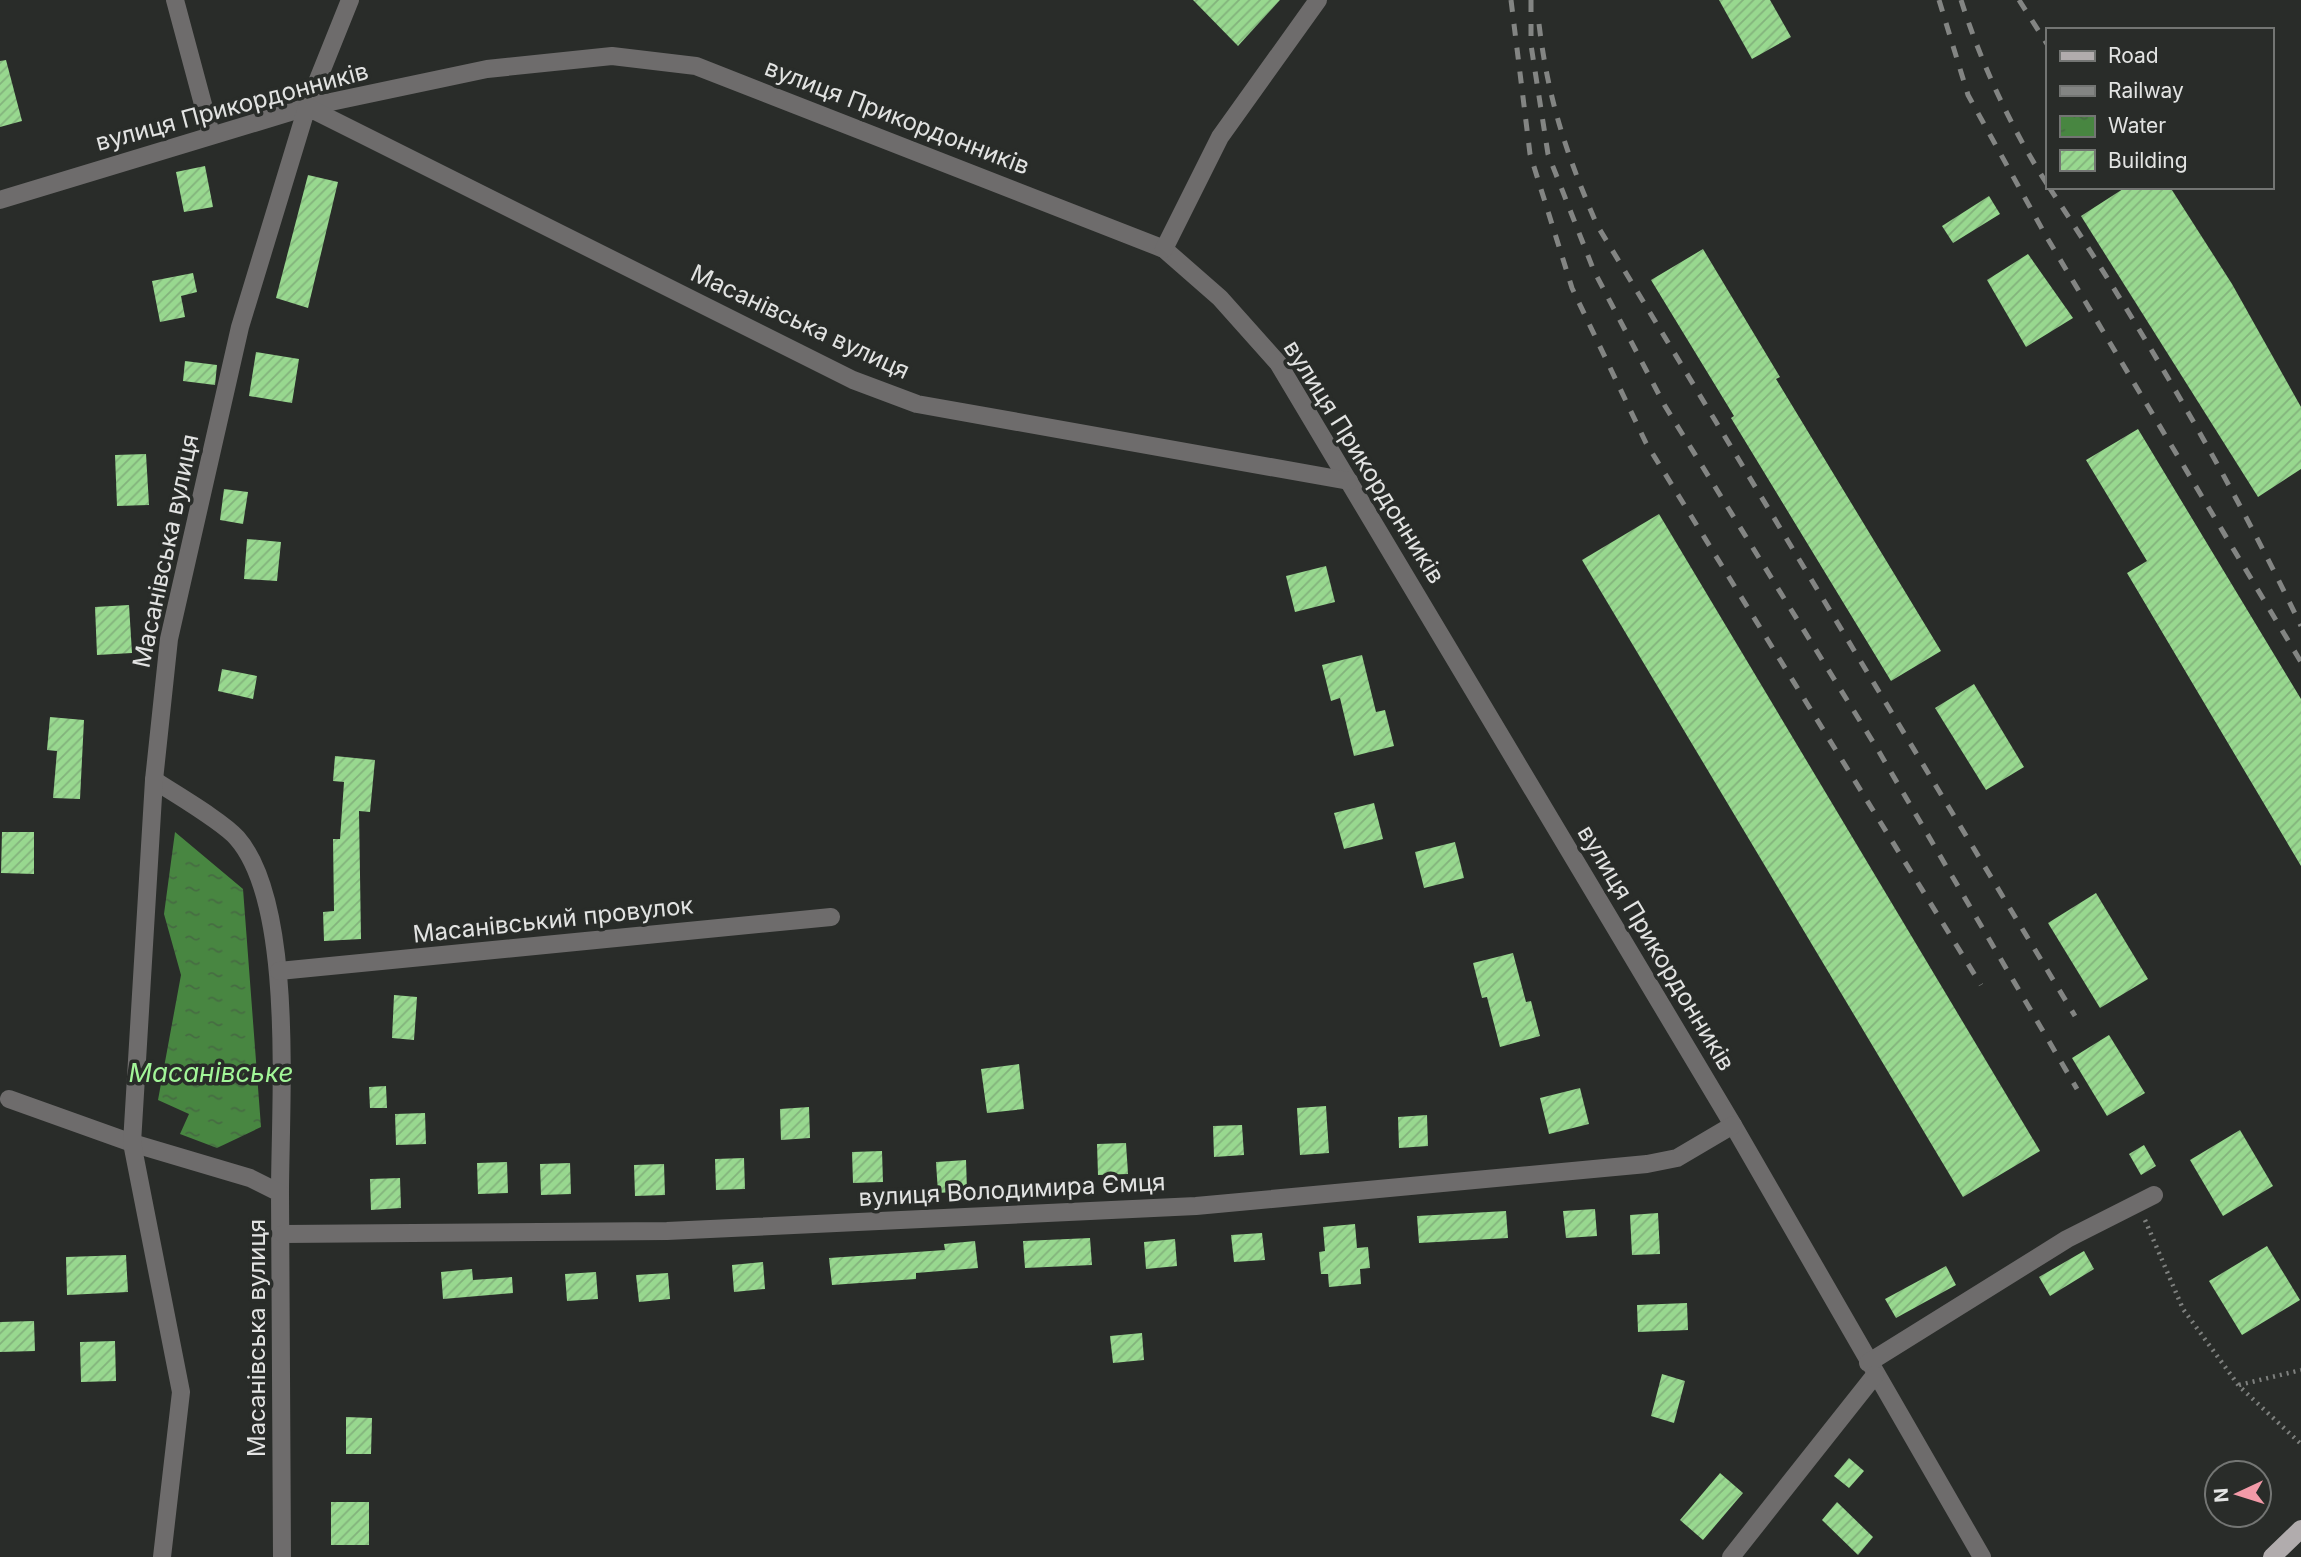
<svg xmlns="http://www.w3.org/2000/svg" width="2301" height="1557" viewBox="0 0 2301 1557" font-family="Inter,sans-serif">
	<defs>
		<pattern id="water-ripples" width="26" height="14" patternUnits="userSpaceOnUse" patternTransform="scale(1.75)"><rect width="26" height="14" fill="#488641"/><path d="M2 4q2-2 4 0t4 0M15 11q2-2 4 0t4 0" fill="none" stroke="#466c42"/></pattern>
		<pattern id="building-hatch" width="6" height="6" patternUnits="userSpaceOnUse" patternTransform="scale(1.75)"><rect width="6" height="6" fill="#98d88f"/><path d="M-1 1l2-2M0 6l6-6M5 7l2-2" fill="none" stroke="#83b37c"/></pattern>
	</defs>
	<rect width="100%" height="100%" fill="#292c29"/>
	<!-- water -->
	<polygon fill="url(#water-ripples)" points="175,832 243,889 261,1127 217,1148 180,1134 189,1114 158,1100 181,975 164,914"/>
	<!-- building -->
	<g fill="url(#building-hatch)">
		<polygon points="1193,0 1280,0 1238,46"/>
		<polygon points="1719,0 1770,0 1791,37 1752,59"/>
		<polygon points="6,60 22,121 0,127 0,61"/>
		<polygon points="205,166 213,207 184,212 176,172"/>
		<polygon points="308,175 338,182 308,308 276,298"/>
		<polygon points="2126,187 2170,187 2232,284 2301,407 2301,469 2258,497 2081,216"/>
		<polygon points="1989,196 2000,214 1953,243 1942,226"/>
		<polygon points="1703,249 1780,377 1776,379 1941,651 1891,681 1731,418 1734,416 1651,280"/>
		<polygon points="2028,254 2073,318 2026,347 1987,280"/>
		<polygon points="193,273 197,292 181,296 185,317 160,322 152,281"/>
		<polygon points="256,352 299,359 292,403 249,396"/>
		<polygon points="185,361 217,365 215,385 183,381"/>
		<polygon points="2138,429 2301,699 2301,866 2127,573 2147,561 2086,460"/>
		<polygon points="146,454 149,505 117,506 115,455"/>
		<polygon points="224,489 248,492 243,524 220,520"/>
		<polygon points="1659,514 2040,1151 1963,1197 1582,560"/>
		<polygon points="247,539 281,542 277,581 244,579"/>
		<polygon points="1326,566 1335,602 1295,612 1286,576"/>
		<polygon points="129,605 132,653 97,655 95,607"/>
		<polygon points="1362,655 1376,712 1385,710 1394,746 1354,756 1340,698 1331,701 1322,665"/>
		<polygon points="222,669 257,676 253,699 218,691"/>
		<polygon points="1974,684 2024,767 1986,790 1935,708"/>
		<polygon points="50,717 84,720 80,799 53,798 57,751 47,750"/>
		<polygon points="335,756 375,760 370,812 359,811 361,939 324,941 323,912 334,911 333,839 340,839 344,782 333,781"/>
		<polygon points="1374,803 1383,839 1344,849 1334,813"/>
		<polygon points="2,832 34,832 34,874 1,873"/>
		<polygon points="1455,842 1464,878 1424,888 1415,852"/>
		<polygon points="2096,893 2148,979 2100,1008 2048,923"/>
		<polygon points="1513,953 1526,1002 1531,1001 1540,1036 1500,1047 1487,997 1482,998 1473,963"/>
		<polygon points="394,995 417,997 414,1040 392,1038"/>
		<polygon points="2109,1035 2145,1093 2107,1116 2072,1058"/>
		<polygon points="1019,1064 1024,1109 987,1113 981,1069"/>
		<polygon points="386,1086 387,1108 370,1108 369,1087"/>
		<polygon points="1580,1088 1589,1124 1549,1134 1540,1098"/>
		<polygon points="1326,1106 1329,1153 1300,1155 1297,1108"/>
		<polygon points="809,1107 810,1138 781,1140 780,1109"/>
		<polygon points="425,1113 426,1144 396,1145 395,1114"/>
		<polygon points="1427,1115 1428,1146 1399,1148 1398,1117"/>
		<polygon points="1242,1125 1244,1155 1214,1157 1213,1126"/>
		<polygon points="2240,1130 2273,1186 2223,1216 2190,1160"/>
		<polygon points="1126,1143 1128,1174 1098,1175 1097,1144"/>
		<polygon points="2144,1145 2156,1166 2141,1175 2129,1154"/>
		<polygon points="882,1151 883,1182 853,1183 852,1152"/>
		<polygon points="744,1158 745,1189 716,1190 715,1159"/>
		<polygon points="966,1160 967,1191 938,1193 936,1162"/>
		<polygon points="507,1162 508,1193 478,1194 477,1163"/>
		<polygon points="570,1163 571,1194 541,1195 540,1164"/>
		<polygon points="664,1164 665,1195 635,1196 634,1165"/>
		<polygon points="400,1178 401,1208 371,1210 370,1179"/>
		<polygon points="1595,1209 1597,1236 1566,1238 1563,1211"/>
		<polygon points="1506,1211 1508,1238 1419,1243 1417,1216"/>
		<polygon points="1658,1213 1660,1254 1632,1255 1630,1215"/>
		<polygon points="1355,1224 1357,1248 1368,1247 1370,1268 1360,1269 1361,1284 1329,1287 1328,1274 1321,1274 1319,1252 1325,1251 1323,1227"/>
		<polygon points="1262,1233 1265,1260 1234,1262 1231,1235"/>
		<polygon points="1090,1238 1092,1265 1025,1268 1023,1241"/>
		<polygon points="1175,1239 1177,1266 1146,1269 1144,1242"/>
		<polygon points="975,1241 978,1268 916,1273 916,1279 832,1285 829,1258 945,1250 944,1244"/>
		<polygon points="2267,1246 2300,1300 2242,1335 2209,1281"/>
		<polygon points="2084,1251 2094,1269 2050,1296 2039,1277"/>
		<polygon points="126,1255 128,1292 67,1295 66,1257"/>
		<polygon points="763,1262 765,1289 734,1292 732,1265"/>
		<polygon points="1946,1266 1956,1285 1896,1318 1885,1299"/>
		<polygon points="472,1269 473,1280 512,1277 513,1293 443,1299 441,1272"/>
		<polygon points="596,1272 598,1299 567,1301 565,1274"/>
		<polygon points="668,1273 670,1299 639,1302 636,1275"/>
		<polygon points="1687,1303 1688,1330 1638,1332 1637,1305"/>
		<polygon points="34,1321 35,1351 0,1352 0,1322"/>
		<polygon points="1142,1333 1144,1360 1113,1363 1110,1336"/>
		<polygon points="115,1341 116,1381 81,1382 80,1342"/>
		<polygon points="1662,1374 1685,1381 1674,1423 1651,1416"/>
		<polygon points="346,1417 372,1418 371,1454 346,1454"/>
		<polygon points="1849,1458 1864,1471 1849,1488 1834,1476"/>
		<polygon points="1720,1473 1743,1493 1703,1540 1680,1520"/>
		<rect x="331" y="1502" width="38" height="43"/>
		<polygon points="1837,1502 1873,1537 1858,1555 1822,1520"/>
	</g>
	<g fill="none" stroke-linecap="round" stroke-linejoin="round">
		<!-- path -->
		<g stroke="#7e807e" stroke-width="4.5" stroke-dasharray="2 5" stroke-linecap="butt">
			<polyline points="2145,1220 2183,1309 2239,1386 2301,1444"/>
			<polyline points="2239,1385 2301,1370"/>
		</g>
		<!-- minor -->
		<g stroke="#6e6c6c" stroke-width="18">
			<polyline points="175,0 211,134"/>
			<polyline points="307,107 350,0"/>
			<polyline points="0,200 307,107 487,69 612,56 696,66 1164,249 1220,298 1278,363 1733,1125 1982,1557"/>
			<polyline points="1164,249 1220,137 1318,0"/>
			<path d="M154,780c21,14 68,41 83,58 58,66 43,266 43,355"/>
			<polyline points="279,971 831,917"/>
			<polyline points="9,1099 132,1143 250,1178 280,1193 282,1557"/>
			<polyline points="283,1234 667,1231 1196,1206 1647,1164 1677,1158 1733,1125"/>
			<polyline points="1868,1363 2067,1239 2154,1195"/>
			<polyline points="162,1557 181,1392 132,1143 154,780 169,639 240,327 307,107 853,380 917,404 1349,481"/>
			<polyline points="1731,1557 1875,1375"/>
		</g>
		<!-- major -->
		<polyline stroke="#b1acad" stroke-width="18" points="2272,1557 2301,1529"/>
		<!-- rail -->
		<g stroke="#838583" stroke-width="5" stroke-dasharray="12 12" stroke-linecap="butt">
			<polyline points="1511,0 1530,154 1572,288 1646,443 1981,985"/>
			<polyline points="1531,0 1531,45 1548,154 1594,271 1665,406 1878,750 2077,1089"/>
			<polyline points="1939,0 1968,95 2046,236 2301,662"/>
			<path d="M1961,0c20,63 50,128 86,184"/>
			<polyline points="2019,0 2047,44"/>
			<path d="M1539,24c9,76 28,132 58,201l478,791"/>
			<path d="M2049,187c93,142 179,287 252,439"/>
		</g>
	</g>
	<g text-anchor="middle" stroke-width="7" stroke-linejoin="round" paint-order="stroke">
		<!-- street labels -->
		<g font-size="24" fill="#e2e3e2" stroke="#292c29">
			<text transform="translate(232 107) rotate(-15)" y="8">вулиця Прикордонників</text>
			<text transform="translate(897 117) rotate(21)" y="8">вулиця Прикордонників</text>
			<text transform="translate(800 322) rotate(25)" y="8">Масанівська вулиця</text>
			<text transform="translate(1364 462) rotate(58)" y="8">вулиця Прикордонників</text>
			<text transform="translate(166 551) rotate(-78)" y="8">Масанівська вулиця</text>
			<text transform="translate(553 920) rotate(-6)" y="8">Масанівський провулок</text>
			<text transform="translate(1656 948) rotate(59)" y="8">вулиця Прикордонників</text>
			<text transform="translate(1012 1190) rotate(-3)" y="8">вулиця Володимира Ємця</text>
			<text transform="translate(257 1338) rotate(-90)" y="8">Масанівська вулиця</text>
		</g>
		<!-- water labels -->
		<g font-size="26" font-style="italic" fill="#a2f698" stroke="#292c29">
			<text x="211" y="1082">Масанівське</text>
		</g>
	</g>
	<!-- legend -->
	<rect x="2046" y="28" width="228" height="161" fill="#292c29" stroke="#737573" stroke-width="2"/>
	<rect x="2060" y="51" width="35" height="10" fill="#b1acad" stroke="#737573" stroke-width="2"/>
	<text x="2108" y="63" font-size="21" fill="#e2e3e2">Road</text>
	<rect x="2060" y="86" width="35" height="10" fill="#838583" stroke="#737573" stroke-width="2"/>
	<text x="2108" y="98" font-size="21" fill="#e2e3e2">Railway</text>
	<rect x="2060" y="116" width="35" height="21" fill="url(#water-ripples)" stroke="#737573" stroke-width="2"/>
	<text x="2108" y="133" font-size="21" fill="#e2e3e2">Water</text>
	<rect x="2060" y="150" width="35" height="21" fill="url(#building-hatch)" stroke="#737573" stroke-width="2"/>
	<text x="2108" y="168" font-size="21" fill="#e2e3e2">Building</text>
	<!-- north arrow -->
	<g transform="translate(2238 1494) rotate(266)"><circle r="33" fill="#292c29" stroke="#737573" stroke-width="2"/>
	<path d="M0-5L12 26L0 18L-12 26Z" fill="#f39aa8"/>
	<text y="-10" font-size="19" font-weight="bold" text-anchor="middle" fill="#e2e3e2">N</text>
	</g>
</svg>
